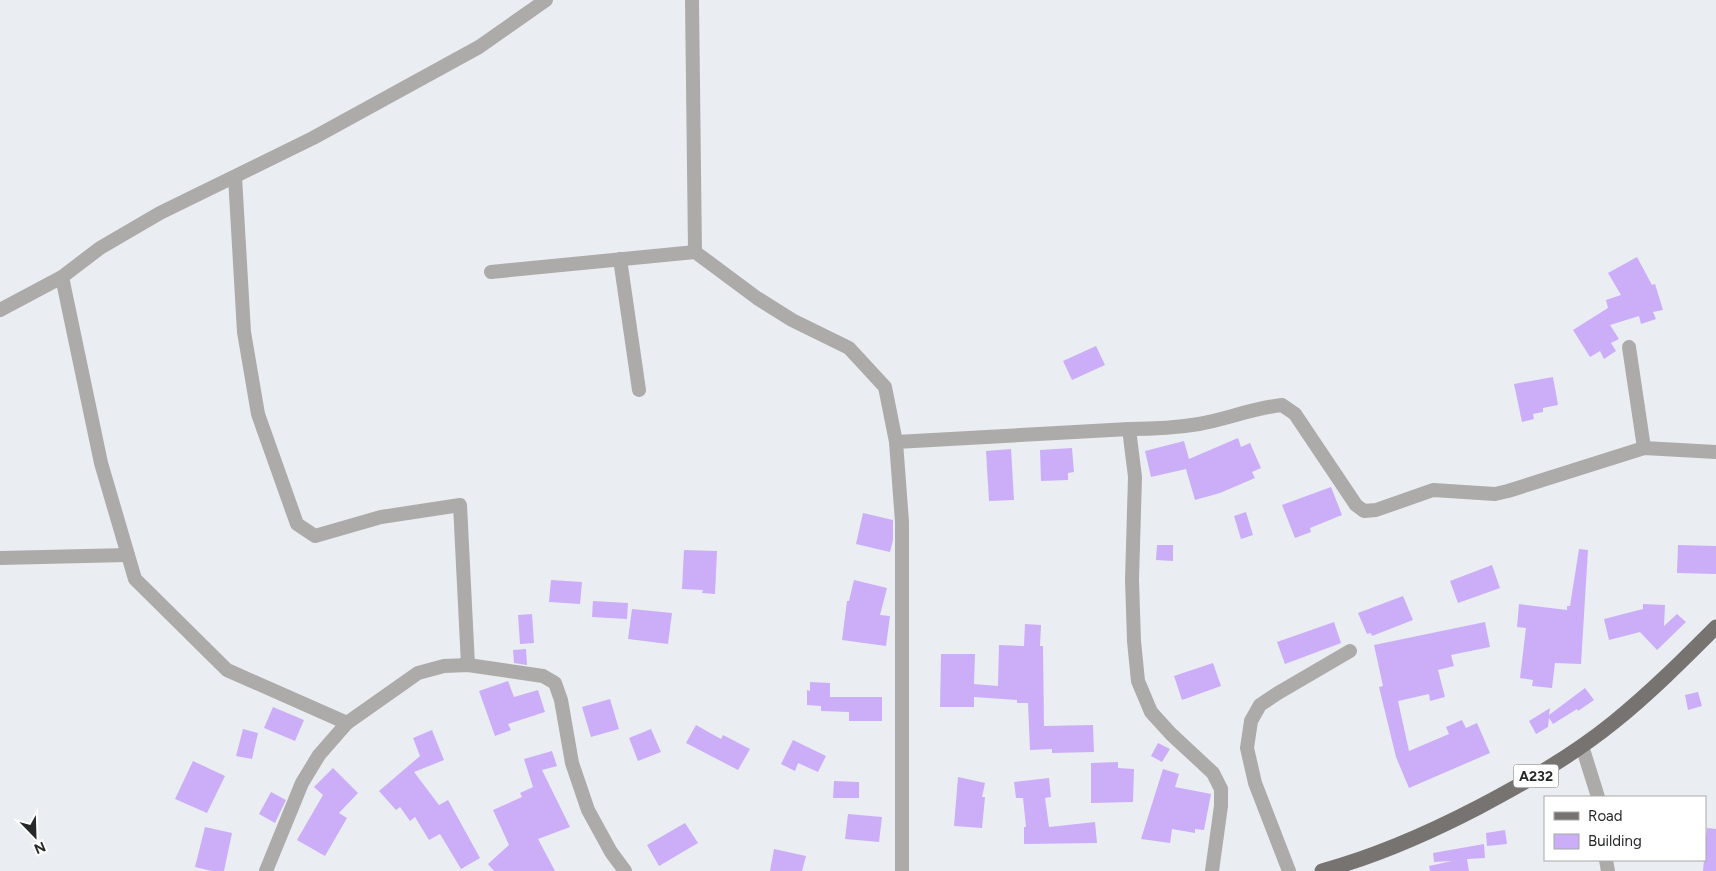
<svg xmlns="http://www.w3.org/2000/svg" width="1716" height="871" viewBox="0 0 1716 871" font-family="Figtree,sans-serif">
	<rect width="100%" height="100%" fill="#eaeef2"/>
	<!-- building -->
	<g fill="#cbaef7">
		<polygon points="1637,257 1652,285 1655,284 1663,310 1653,312 1656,319 1641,324 1639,316 1610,325 1619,339 1611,343 1616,351 1604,359 1600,351 1590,357 1573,330 1608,308 1606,300 1621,295 1608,273"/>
		<polygon points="1096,346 1105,365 1072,380 1063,361"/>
		<polygon points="1553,377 1558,405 1543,408 1543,412 1533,414 1534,419 1522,422 1514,384"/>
		<polygon points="1238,438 1241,447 1250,443 1261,468 1252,472 1255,478 1220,493 1195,500 1186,469 1151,477 1145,451 1184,441 1189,459"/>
		<polygon points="1072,448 1074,472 1068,473 1068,480 1041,481 1040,450"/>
		<polygon points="1011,449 1014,500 989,501 986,451"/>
		<polygon points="1331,487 1342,515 1310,528 1311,532 1295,538 1282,505"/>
		<polygon points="1246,512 1253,535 1241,539 1234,516"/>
		<polygon points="863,513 893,520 893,540 890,552 856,544"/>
		<polygon points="1157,545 1173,545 1173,561 1156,560"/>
		<polygon points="1678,545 1716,546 1716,574 1677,573"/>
		<polygon points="1579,549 1588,550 1581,664 1555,663 1552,688 1532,686 1533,680 1520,678 1526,628 1517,627 1519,604 1567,610 1567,606 1570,606"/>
		<polygon points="684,550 717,551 715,594 702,593 703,590 682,589"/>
		<polygon points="1492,565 1500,588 1458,603 1450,581"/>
		<polygon points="551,580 582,582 580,604 549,602"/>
		<polygon points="854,580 887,588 880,615 890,616 886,646 842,640 847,601 849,601"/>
		<polygon points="1403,596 1413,620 1372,636 1371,633 1367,634 1358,613"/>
		<polygon points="593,601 628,603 627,619 592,617"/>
		<polygon points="1643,604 1665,605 1664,626 1677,614 1686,622 1657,650 1640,632 1609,640 1604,619 1643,609"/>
		<polygon points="632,609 672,613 668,644 628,639"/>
		<polygon points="532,614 534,643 520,644 518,615"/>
		<polygon points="1334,622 1341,643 1285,664 1277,642"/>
		<polygon points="1485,622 1490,647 1451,655 1454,666 1438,670 1445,697 1430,701 1429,694 1398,701 1409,751 1449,734 1446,727 1462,720 1466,728 1477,723 1490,753 1409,788 1396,757 1379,687 1383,686 1374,645"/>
		<polygon points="1025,624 1041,625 1040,646 1043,646 1044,726 1093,725 1094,752 1052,753 1052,749 1030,750 1028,703 1017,703 1017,700 974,697 974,707 940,707 941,654 975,654 974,684 998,686 999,645 1024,646"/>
		<polygon points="526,649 527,665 514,663 513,650"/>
		<polygon points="1213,663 1221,686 1182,700 1174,676"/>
		<polygon points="508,681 514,697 538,690 545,712 508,724 511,730 495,736 479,691"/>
		<polygon points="810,682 830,683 830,697 882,697 882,721 849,721 849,712 821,711 821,706 807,705 807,690 810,691"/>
		<polygon points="1585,688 1594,700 1578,711 1577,709 1553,724 1549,718 1548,727 1536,734 1529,721 1550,708 1549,715"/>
		<polygon points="1698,692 1702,706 1688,710 1685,695"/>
		<polygon points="610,699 619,729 591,737 582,707"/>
		<polygon points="273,707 304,720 295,741 264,728"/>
		<polygon points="696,725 721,739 723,735 750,749 738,770 686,743"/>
		<polygon points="243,729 258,733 252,759 236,756"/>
		<polygon points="651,729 661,752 638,761 629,738"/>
		<polygon points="432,730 444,760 414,772 439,805 448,800 480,858 461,869 440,834 429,840 415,817 410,821 400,807 396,810 379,791 420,756 413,738"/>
		<polygon points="793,740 826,756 818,772 798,763 795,771 781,764"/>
		<polygon points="1158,743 1170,749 1162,762 1151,756"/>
		<polygon points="552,751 557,766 542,770 570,827 538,839 555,871 494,871 488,864 509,845 493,810 522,797 520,793 533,787 524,759"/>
		<polygon points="193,761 225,776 207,813 175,799"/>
		<polygon points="1118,762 1118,768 1134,769 1133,802 1091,803 1091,763"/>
		<polygon points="333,768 358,793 339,813 347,818 325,856 297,840 323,795 314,787"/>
		<polygon points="1163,769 1179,774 1175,787 1211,794 1204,830 1195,829 1195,833 1172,829 1170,843 1141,839"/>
		<polygon points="958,777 985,783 982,797 985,797 982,828 954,826"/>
		<polygon points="1049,778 1051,797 1045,798 1049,827 1095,822 1097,843 1024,844 1024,827 1026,827 1023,798 1016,798 1014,782"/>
		<polygon points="834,781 859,782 859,798 833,798"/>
		<polygon points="271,792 286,800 275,823 259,814"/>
		<polygon points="848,814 882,817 879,842 845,839"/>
		<polygon points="685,823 698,843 659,866 647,845"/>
		<polygon points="205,827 232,833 224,871 212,871 195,867"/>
		<polygon points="1707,828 1716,829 1716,871 1703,871"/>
		<polygon points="1505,830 1507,844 1487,846 1486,833"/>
		<polygon points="1484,844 1485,858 1467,859 1469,871 1430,871 1429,866 1452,861 1434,862 1433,853"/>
		<polygon points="774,849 806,856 802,871 770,871"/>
	</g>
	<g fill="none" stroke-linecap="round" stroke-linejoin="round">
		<!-- minor -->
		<g stroke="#adaba9" stroke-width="14">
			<polyline points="692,0 695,252"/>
			<polyline points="235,177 244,332 258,414 297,524 315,536 381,517 460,505 468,665"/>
			<polyline points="620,259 639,390"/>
			<polyline points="491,272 695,252 757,298 792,320 849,348 885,387 896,442 902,522 902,871"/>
			<polyline points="62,277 101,463 135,579 227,670 347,723"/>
			<polyline points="0,310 62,277 100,248 160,213 313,138 479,47 546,0"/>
			<polyline points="1629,347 1644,448"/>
			<polyline points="1129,429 1135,477 1132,580 1134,641 1138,681 1151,712 1171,734 1213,773 1221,789 1221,806 1212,871"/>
			<path d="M896,442l233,-13c24,0 46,-1 70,-5 28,-5 54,-16 83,-19l13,9 61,91 8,6 12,-1 57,-20 62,4 13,-3 136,-43 72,4"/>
			<polyline points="0,558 128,555"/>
			<polyline points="1582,746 1598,797"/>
			<polyline points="1606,860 1608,871"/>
			<polyline points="266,871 302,783 319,755 347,723 418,673 444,666 468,665 543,676 555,683 561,700 572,763 588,810 611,852 625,871"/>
			<polyline points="1289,871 1255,783 1247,748 1251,721 1260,705 1278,693 1350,651"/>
		</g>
		<!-- primary -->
		<path stroke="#777370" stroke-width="15" d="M1322,871c55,-15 107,-38 157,-64 47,-25 93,-51 135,-85 36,-29 69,-62 102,-95"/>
	</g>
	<g text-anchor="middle" stroke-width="4" stroke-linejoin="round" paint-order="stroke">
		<!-- shield labels -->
		<rect fill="#fff" stroke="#676869" stroke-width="1" x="1513.5" y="764.5" width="45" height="23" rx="4"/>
		<g font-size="14" font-weight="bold" fill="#262829">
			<text x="1536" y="781">A232</text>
		</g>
	</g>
	<!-- legend -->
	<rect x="1544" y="796" width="162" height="65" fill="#ffffff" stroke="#a8a9a9"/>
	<rect x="1554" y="812" width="25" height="8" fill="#777370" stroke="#a8a9a9"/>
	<text x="1588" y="821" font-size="15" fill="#262829">Road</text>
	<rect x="1554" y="834" width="25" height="15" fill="#cbaef7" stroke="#a8a9a9"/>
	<text x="1588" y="846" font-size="15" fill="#262829">Building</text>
	<!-- north arrow -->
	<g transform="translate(35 836) rotate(157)" stroke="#ffffff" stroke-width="4" paint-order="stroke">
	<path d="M0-4L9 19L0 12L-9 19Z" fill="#262829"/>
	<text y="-8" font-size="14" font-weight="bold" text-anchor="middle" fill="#262829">N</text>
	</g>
</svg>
